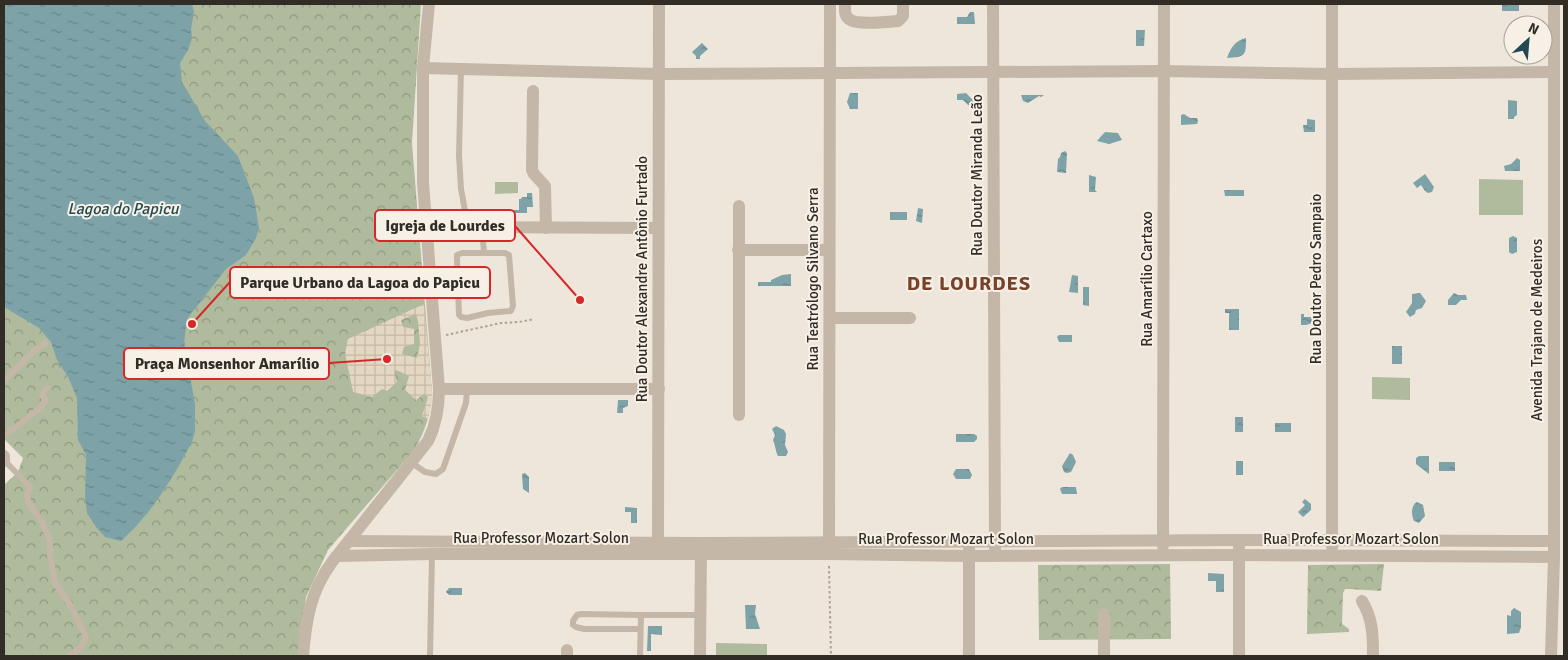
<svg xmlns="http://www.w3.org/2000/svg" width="1568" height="660" viewBox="0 0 1568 660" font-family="Signika,sans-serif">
	<defs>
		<pattern id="forest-crowns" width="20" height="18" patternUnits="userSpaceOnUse" patternTransform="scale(1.25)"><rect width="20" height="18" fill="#afbb9c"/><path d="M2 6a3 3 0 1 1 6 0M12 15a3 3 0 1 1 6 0" fill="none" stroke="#8f987f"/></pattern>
		<pattern id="plaza-grid" width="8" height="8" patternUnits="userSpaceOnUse" patternTransform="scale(1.25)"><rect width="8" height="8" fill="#e5d8c3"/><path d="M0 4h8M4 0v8" fill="none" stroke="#c5baa8"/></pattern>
		<pattern id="water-ripples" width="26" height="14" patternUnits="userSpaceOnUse" patternTransform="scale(1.25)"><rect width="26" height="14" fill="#7da3a8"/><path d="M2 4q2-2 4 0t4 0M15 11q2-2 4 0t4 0" fill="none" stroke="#678589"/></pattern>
	</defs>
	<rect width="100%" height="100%" fill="#eee6db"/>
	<!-- green -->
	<g fill="#afbb9c">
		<polygon points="1479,179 1523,180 1523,215 1479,215"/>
		<polygon points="495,182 518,182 518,193 495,194"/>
		<polygon points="1372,377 1410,378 1410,400 1372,399"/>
		<polygon points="716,643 767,644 767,656 716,656"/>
	</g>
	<!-- forest -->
	<g fill="url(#forest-crowns)">
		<path d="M4,4h417l-9,139 20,249c-1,21 -7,40 -18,58l-86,100 -22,47 -8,59h-294v-171l14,-13 5,-14 -19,-19z"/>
		<polygon points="1170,564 1171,639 1039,640 1038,565"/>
		<polygon points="1384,564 1381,591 1350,589 1345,589 1343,593 1342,624 1349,629 1349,632 1307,634 1308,565"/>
	</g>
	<!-- plaza -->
	<path fill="url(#plaza-grid)" fill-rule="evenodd" d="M424,304l8,88v10l-4,17 -6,-3 6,-19 -4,-3 -8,6 -11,-10 4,-14 -13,-6 -2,2 3,10 -10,9 -5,-2 -10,8 -19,-5 -8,-39 3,-14zM416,314l2,7 2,23 -3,14 -15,-4 2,-7 10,-3v-15l-11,-2 -2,-7z"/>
	<!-- water -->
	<g fill="url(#water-ripples)">
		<path d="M4,4h188l2,8 -3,17 1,9 -4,12 -8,13 2,19 23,39 33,35 16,42 5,30 -3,10 -10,17 -20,14 -39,50 -3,24 11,61v27l-3,11c-20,37 -39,70 -71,99l-16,-4 -9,-10 -9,-14 -2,-15 1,-43 -8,-15 -1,-42 -9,-21 -11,-17 -6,-18 -12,-14 -35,-21z"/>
		<rect x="1502" y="4" width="17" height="7"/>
		<polygon points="970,12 974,12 975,24 957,24 957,17 967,17"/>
		<polygon points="1136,30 1145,30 1144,46 1136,46"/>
		<path d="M1246,38c0,18 -1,19 -19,20 4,-11 8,-17 19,-20z"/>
		<polygon points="702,43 708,49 700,56 700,59 696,59 696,56 692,52"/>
		<polygon points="850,93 858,93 858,109 850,109 847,102"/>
		<polygon points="966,93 975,102 974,105 968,105 963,100 957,100 957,94"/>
		<polygon points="1021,95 1044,95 1041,97 1039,96 1028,103 1023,101"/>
		<polygon points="1508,100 1517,101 1517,115 1514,117 1514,119 1508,119"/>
		<polygon points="1184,114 1190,118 1197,118 1198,121 1197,124 1181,125 1181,115"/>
		<polygon points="1307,119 1315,120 1315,132 1304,132 1303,125 1307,125"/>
		<polygon points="1105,132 1118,133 1122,140 1109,144 1097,141"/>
		<polygon points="1065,151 1067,153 1066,173 1057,172 1058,159 1060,157 1061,153"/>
		<polygon points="1517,158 1520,160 1520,171 1505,171 1504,166 1511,164"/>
		<polygon points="1425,174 1434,187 1432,192 1428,193 1425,191 1421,185 1417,188 1413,183"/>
		<polygon points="1089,175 1096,177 1095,190 1097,192 1089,192"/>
		<polygon points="1224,190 1244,190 1244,196 1225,196"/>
		<polygon points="527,193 532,193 533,207 527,207 527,213 511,213 511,210 519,210 519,199 521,199 522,197 527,197"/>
		<polygon points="918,208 923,209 922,223 916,221"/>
		<rect x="890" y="212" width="17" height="8"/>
		<polygon points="1513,236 1517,238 1517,252 1512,254 1509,252 1509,238"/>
		<polygon points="791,274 791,286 758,286 758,282 771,282 771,280 782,275"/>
		<polygon points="1072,275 1078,276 1078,293 1069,292"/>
		<polygon points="1083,287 1089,287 1089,306 1083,305"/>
		<polygon points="1420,293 1426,301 1422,308 1416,310 1415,314 1410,317 1406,312 1412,303 1412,294"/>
		<polygon points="1454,293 1458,295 1466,295 1467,300 1461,300 1456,305 1448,305 1448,300"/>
		<polygon points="1225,309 1239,309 1239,330 1229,330 1229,313 1225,313"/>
		<polygon points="1301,314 1304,314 1304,317 1314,317 1315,322 1306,325 1301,325"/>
		<polygon points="1059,335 1072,335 1072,342 1059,342 1057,337"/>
		<rect x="1392" y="346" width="10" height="18"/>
		<polygon points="618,400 628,400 628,406 623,408 623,413 617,413"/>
		<rect x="1235" y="417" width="8" height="15"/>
		<rect x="1275" y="423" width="16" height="9"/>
		<path d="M776,426l8,4 2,4 -1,11 3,7 -2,4h-8c-2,-3 -3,-12 -5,-16l2,-5 -3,-6z"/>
		<polygon points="956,434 974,434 977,436 977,439 974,442 956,442"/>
		<polygon points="1070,453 1073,455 1076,462 1071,472 1067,473 1064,472 1062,466"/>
		<polygon points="1419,456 1429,456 1429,474 1416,464 1416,458"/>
		<rect x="1236" y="461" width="7" height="14"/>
		<rect x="1439" y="462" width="16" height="9"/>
		<polygon points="956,469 969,469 972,475 970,479 956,479 953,474"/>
		<polygon points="525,473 529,477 529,493 523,489 522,474"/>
		<polygon points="1062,487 1076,487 1077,494 1062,494 1060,489"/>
		<polygon points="1305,499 1311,504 1311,510 1303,517 1298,512 1305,505 1302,502"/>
		<path d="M1417,502l6,3 2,11 -6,7 -5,-2c-3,-6 -3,-16 3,-19z"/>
		<polygon points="625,507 637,508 637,523 631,523 631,512 625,512"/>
		<polygon points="1208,573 1224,574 1224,592 1216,592 1216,581 1208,581"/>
		<polygon points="449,588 462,588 462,595 449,595 446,592"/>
		<polygon points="745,605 756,605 755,614 760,629 746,629"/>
		<polygon points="1514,608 1521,612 1521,627 1519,633 1507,634 1507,615 1511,616 1511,611"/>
		<polygon points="648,626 662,626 662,635 651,634 651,651 647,651"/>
	</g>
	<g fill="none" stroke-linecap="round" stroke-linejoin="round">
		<!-- path -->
		<g stroke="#b0a192" stroke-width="2" stroke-dasharray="2.5 2.5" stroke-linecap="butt">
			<polyline points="446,335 501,323 519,322 534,319"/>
			<polyline points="829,566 831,656"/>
		</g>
		<!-- lane -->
		<g stroke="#c5b7a8" stroke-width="6">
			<polyline points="461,70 459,155 461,189 468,227"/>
			<polyline points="482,227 484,253"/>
			<polygon points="462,253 505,253 509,255 513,306 511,311 488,313 467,318 461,317 459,315 457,258 457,255"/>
			<polyline points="4,381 35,350 45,343"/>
			<polyline points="4,436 40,408 46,401 42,395 47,388"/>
			<polyline points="4,460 30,487 27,495 28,502 42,522 50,540 50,556 55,583 71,606 86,637 81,648 69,656"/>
			<polyline points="412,463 425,472 436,474 443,469 466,403 467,389"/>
			<polyline points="640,629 584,629 576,627 573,625 573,621 577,615 581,614 641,615"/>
			<polyline points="430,656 432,554"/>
			<polyline points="640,656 641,615 700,615"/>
		</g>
		<!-- street -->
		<g stroke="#c5b7a8" stroke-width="12">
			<path d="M845,4c0,5 -1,12 4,15 6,6 40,3 49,2l5,-5v-12"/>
			<polyline points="993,4 995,549"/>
			<polyline points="423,68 659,74 1164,71 1332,74 1554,72"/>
			<polyline points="533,91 532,170 534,174 545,186 546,228"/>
			<polyline points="739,206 739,415"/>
			<polyline points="425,227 658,228"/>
			<polyline points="738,250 829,250"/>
			<polyline points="830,318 910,318"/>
			<polyline points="439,389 659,389"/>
			<polyline points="4,456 4,461"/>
			<polyline points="349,541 701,543 1239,540 1553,541"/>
			<polyline points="1163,546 1164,4"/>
			<polyline points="1332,547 1332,4"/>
			<polyline points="658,549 659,4"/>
			<polyline points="829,549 830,4"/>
			<polyline points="969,549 969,656"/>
			<polyline points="338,556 432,554 829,554 969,556 1240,555 1554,557"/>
			<path d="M1362,601c11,18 11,35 11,55"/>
			<path d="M303,656c3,-36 7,-64 29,-94l96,-121c8,-16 11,-34 11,-52l-16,-206v-115l6,-64"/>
			<polyline points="567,656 567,650"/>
			<polyline points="700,656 701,548"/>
			<polyline points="1104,656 1104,614"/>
			<polyline points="1239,656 1239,547"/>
			<polyline points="1551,656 1554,557 1554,4"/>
		</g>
	</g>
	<g text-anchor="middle" stroke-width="4" stroke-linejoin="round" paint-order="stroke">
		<!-- street labels -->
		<g font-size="15" fill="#322c27" stroke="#f7f0e6">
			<text transform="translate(977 175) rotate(-90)" y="5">Rua Doutor Miranda Leão</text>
			<text transform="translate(642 279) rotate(-90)" y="5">Rua Doutor Alexandre Antônio Furtado</text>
			<text transform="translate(813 279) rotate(-90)" y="5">Rua Teatrólogo Silvano Serra</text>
			<text transform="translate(1147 279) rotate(-90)" y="5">Rua Amarílio Cartaxo</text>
			<text transform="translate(1316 279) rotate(-90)" y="5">Rua Doutor Pedro Sampaio</text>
			<text transform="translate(1537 330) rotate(-90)" y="5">Avenida Trajano de Medeiros</text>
			<text x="541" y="543">Rua Professor Mozart Solon</text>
			<text x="946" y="544">Rua Professor Mozart Solon</text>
			<text x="1351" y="544">Rua Professor Mozart Solon</text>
		</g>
		<!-- water labels -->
		<g font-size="16" font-style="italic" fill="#22494f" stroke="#f7f0e6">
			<text x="123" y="214">Lagoa do Papicu</text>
		</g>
		<!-- district labels -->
		<g font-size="20" font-weight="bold" letter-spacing="1" fill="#78412a" stroke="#f7f0e6">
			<text x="969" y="290">DE LOURDES</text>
		</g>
	</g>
	<!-- callouts -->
	<path fill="none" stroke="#d62828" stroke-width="2" d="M580 300L515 226M192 324L230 282M387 359L329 363"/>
	<g fill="#d62828" stroke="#f7f0e6" stroke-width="2">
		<circle cx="580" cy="300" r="5"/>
		<circle cx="192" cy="324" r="5"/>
		<circle cx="387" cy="359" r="5"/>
	</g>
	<g fill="#f7f0e6" stroke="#d62828" stroke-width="2">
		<rect x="375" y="210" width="140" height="31" rx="5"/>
		<rect x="230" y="267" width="260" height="31" rx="5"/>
		<rect x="124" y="348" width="205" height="31" rx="5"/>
	</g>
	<g font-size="16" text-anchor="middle" font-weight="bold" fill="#322c27">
		<text x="445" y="231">Igreja de Lourdes</text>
		<text x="360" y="288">Parque Urbano da Lagoa do Papicu</text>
		<text x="227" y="369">Praça Monsenhor Amarílio</text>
	</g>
	<!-- border -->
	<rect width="1568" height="660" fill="none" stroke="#322c27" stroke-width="10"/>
	<!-- north arrow -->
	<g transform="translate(1528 40) rotate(26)"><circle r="24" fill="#f7f0e6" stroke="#a8a29a"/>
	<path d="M0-4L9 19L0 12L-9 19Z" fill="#22494f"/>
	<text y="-8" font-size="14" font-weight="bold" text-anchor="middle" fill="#322c27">N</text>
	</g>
</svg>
